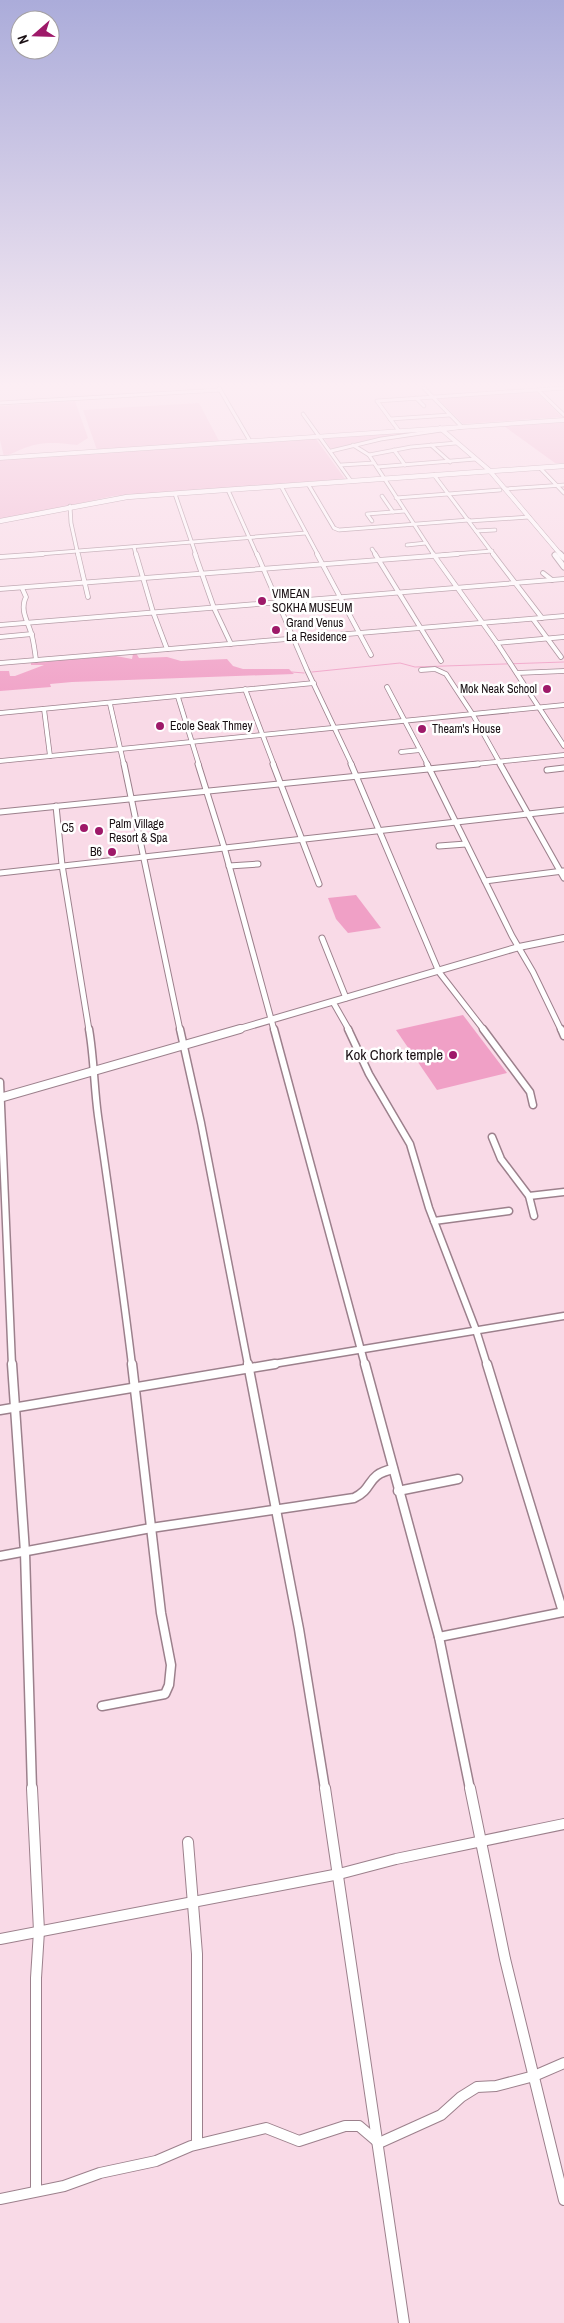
<svg xmlns="http://www.w3.org/2000/svg" width="564" height="2323" viewBox="0 0 564 2323" font-family="'Archivo Narrow',sans-serif">
	<rect width="100%" height="100%" fill="#f9dae7"/>
	<!-- green -->
	<g fill="#f1b7d1">
		<polygon points="536,391 562,417 463,424 437,398"/>
		<path d="M75,401l13,37 -11,7c-35,-4 -41,-3 -73,12l-4,-17v-34z"/>
		<polygon points="199,403 219,441 97,450 83,410"/>
		<polygon points="564,422 564,463 555,463 504,426"/>
		<polygon points="430,430 331,449 323,437"/>
		<polygon points="316,439 345,479 113,496 0,521 0,460"/>
	</g>
	<!-- water -->
	<g fill="#f0a0c6">
		<polygon points="136,653 139,658 167,657 181,661 227,659 233,666 243,669 289,669 294,674 72,682 50,684 51,687 0,691 0,671 9,671 10,676 15,676 44,665 31,665 31,662 116,656 132,659 133,654"/>
		<polygon points="356,895 381,928 348,933 336,919 328,898"/>
		<polygon points="463,1015 507,1073 437,1090 396,1030"/>
	</g>
	<g fill="none" stroke-linecap="round" stroke-linejoin="round">
		<!-- stream -->
		<g stroke="#f0a0c6" stroke-width="1">
			<polyline points="292,672 304,673"/>
			<polyline points="312,672 400,663 415,667 564,662"/>
		</g>
		<!-- minor-far5 casing -->
		<g stroke="#9c808c" stroke-width="4.5">
			<g id="minor-far5">
				<polyline points="219,388 250,441"/>
				<polyline points="538,390 564,415"/>
				<polyline points="416,398 424,406"/>
				<polyline points="0,403 220,390"/>
				<polyline points="303,414 351,481"/>
				<polyline points="390,419 450,415"/>
				<polyline points="399,431 377,401 564,388"/>
				<polyline points="353,445 369,455 434,555"/>
				<polyline points="431,445 450,462"/>
				<polyline points="394,450 405,465"/>
				<polyline points="331,451 381,439 462,427 424,388"/>
				<polyline points="369,455 411,447 456,443"/>
				<polyline points="341,465 374,463"/>
				<polyline points="377,467 476,459"/>
				<polyline points="540,468 564,493"/>
				<polyline points="434,475 494,555"/>
				<polyline points="308,484 334,528 339,530 469,520"/>
				<polyline points="281,486 318,555"/>
				<polyline points="505,489 564,485"/>
				<polyline points="228,490 257,555"/>
				<polyline points="175,494 196,555"/>
				<polyline points="382,496 393,512"/>
				<polyline points="396,498 500,490"/>
				<polyline points="70,506 71,523 78,555"/>
				<polyline points="372,521 367,514 405,511"/>
				<polyline points="469,521 529,517"/>
				<polyline points="476,531 495,530"/>
				<polyline points="407,545 426,543"/>
				<polyline points="134,547 136,555"/>
				<polyline points="372,549 376,555"/>
				<polyline points="27,555 306,533"/>
				<polyline points="442,555 492,551"/>
			</g>
		</g>
		<!-- minor-far4 casing -->
		<g stroke="#9c808c" stroke-width="5.5">
			<g id="minor-far4">
				<polyline points="78,554 88,597"/>
				<polyline points="136,554 153,612 167,649"/>
				<polyline points="195,554 214,608 231,644"/>
				<polyline points="257,554 307,670 352,765"/>
				<polyline points="317,554 371,655"/>
				<polyline points="375,554 441,661"/>
				<polyline points="433,554 497,643 564,746"/>
				<polyline points="493,554 542,618"/>
				<polyline points="0,557 43,554"/>
				<polyline points="543,573 552,580"/>
				<path d="M22,588l4,9c-7,14 3,26 6,39 2,8 3,16 4,24"/>
				<polyline points="0,589 458,554"/>
				<polyline points="533,619 561,657"/>
				<polyline points="0,625 564,579"/>
				<polyline points="0,637 32,634"/>
				<polyline points="497,643 564,637"/>
				<polyline points="0,663 564,616"/>
				<polyline points="421,670 435,669 446,674 473,715 501,765"/>
				<polyline points="517,673 564,671"/>
				<polyline points="387,687 428,765"/>
				<polyline points="245,689 274,765"/>
				<polyline points="178,697 199,765"/>
				<polyline points="110,704 124,765"/>
				<polyline points="44,709 50,756"/>
				<polyline points="0,713 314,683"/>
				<polyline points="401,752 420,750"/>
				<polyline points="0,761 564,705"/>
				<polyline points="466,765 564,755"/>
			</g>
		</g>
		<!-- minor-far3 casing -->
		<g stroke="#9c808c" stroke-width="7">
			<g id="minor-far3">
				<polyline points="124,764 180,1030"/>
				<polyline points="198,764 224,847 274,1030"/>
				<polyline points="273,764 319,884"/>
				<polyline points="351,764 439,972 484,1030"/>
				<polyline points="427,764 512,936 533,972 561,1030"/>
				<polyline points="500,764 564,878"/>
				<polyline points="547,770 564,768"/>
				<polyline points="56,806 62,865 89,1030"/>
				<polyline points="0,812 478,764"/>
				<polyline points="439,846 466,844"/>
				<polyline points="229,866 258,864"/>
				<polyline points="0,873 564,810"/>
				<polyline points="485,881 563,871"/>
				<polyline points="322,938 346,998"/>
				<polyline points="333,1002 349,1030"/>
			</g>
		</g>
		<!-- minor-far2 casing -->
		<g stroke="#9c808c" stroke-width="9">
			<g id="minor-far2">
				<path d="M89,1029c5,29 5,58 9,87 12,83 24,166 34,249"/>
				<polyline points="180,1029 201,1123 248,1365"/>
				<polyline points="274,1029 365,1365"/>
				<polyline points="348,1029 369,1074 410,1144 429,1208 476,1330 487,1365"/>
				<polyline points="483,1029 530,1092 533,1105"/>
				<polyline points="561,1029 564,1036"/>
				<polyline points="0,1082 12,1365"/>
				<polyline points="492,1137 501,1159 529,1196 534,1216"/>
				<polyline points="529,1196 564,1192"/>
				<polyline points="434,1221 509,1211"/>
				<polyline points="267,1365 564,1316"/>
			</g>
		</g>
		<!-- minor-far1 casing -->
		<g stroke="#9c808c" stroke-width="11">
			<g id="minor-far1">
				<polyline points="12,1364 25,1552 32,1789"/>
				<polyline points="248,1364 299,1629 325,1789"/>
				<polyline points="365,1364 439,1637 470,1789"/>
				<polyline points="487,1364 563,1612"/>
				<polyline points="0,1410 275,1364"/>
				<polyline points="398,1491 458,1479"/>
				<path d="M0,1556l151,-28 203,-30c21,-10 11,-23 39,-29"/>
				<polyline points="439,1637 564,1612"/>
				<polyline points="102,1706 165,1694 169,1685 171,1665 161,1613 132,1364"/>
			</g>
		</g>
		<!-- minor casing -->
		<g stroke="#9c808c" stroke-width="12">
			<g id="minor">
				<polyline points="32,1788 39,1931 36,1978 36,2190"/>
				<polyline points="325,1788 404,2323"/>
				<polyline points="470,1788 505,1959 564,2200"/>
				<polyline points="188,1842 197,1954 197,2144"/>
				<polyline points="0,1939 339,1874 396,1859 564,1824"/>
				<polyline points="0,2199 64,2186 100,2173 156,2161 191,2146 266,2128 299,2141 345,2126 359,2126 379,2143 441,2115 461,2097 477,2087 496,2086 534,2076 564,2063"/>
			</g>
		</g>
		<!-- tertiary-far3 casing -->
		<g stroke="#9c808c" stroke-width="5">
			<g id="tertiary-far3">
				<polyline points="440,428 489,470 561,555"/>
				<polyline points="0,458 564,420"/>
			</g>
		</g>
		<!-- tertiary-far2 casing -->
		<g stroke="#9c808c" stroke-width="7">
			<g id="tertiary-far2">
				<polyline points="560,554 564,558"/>
				<polyline points="555,555 564,567"/>
			</g>
		</g>
		<!-- tertiary-far1 casing -->
		<g stroke="#9c808c" stroke-width="8">
			<polyline id="tertiary-far1" points="236,1030 519,947 564,938"/>
		</g>
		<!-- tertiary casing -->
		<g stroke="#9c808c" stroke-width="10">
			<polyline id="tertiary" points="0,1098 240,1029"/>
		</g>
		<!-- secondary casing -->
		<g stroke="#9c808c" stroke-width="5.5">
			<polyline id="secondary" points="0,521 127,497 564,466"/>
		</g>
		<!-- minor-far5 -->
		<use href="#minor-far5" stroke="#fff" stroke-width="3"/>
		<!-- minor-far4 -->
		<use href="#minor-far4" stroke="#fff" stroke-width="4"/>
		<!-- minor-far3 -->
		<use href="#minor-far3" stroke="#fff" stroke-width="5"/>
		<!-- minor-far2 -->
		<use href="#minor-far2" stroke="#fff" stroke-width="6"/>
		<!-- minor-far1 -->
		<use href="#minor-far1" stroke="#fff" stroke-width="8"/>
		<!-- minor -->
		<use href="#minor" stroke="#fff" stroke-width="10"/>
		<!-- tertiary-far3 -->
		<use href="#tertiary-far3" stroke="#fff" stroke-width="4"/>
		<!-- tertiary-far2 -->
		<use href="#tertiary-far2" stroke="#fff" stroke-width="5"/>
		<!-- tertiary-far1 -->
		<use href="#tertiary-far1" stroke="#fff" stroke-width="6"/>
		<!-- tertiary -->
		<use href="#tertiary" stroke="#fff" stroke-width="8"/>
		<!-- secondary -->
		<use href="#secondary" stroke="#fff" stroke-width="4.5"/>
	</g>
	<!-- sky -->
	<linearGradient id="sky" x2="0" y2="1"><stop stop-color="#abacda"/><stop offset="0.54" stop-color="#fceef4"/><stop offset="1" stop-color="#fceef4" stop-opacity="0"/></linearGradient>
	<rect width="564" height="713" fill="url(#sky)"/>
	<!-- markers -->
	<g fill="#9e1969" stroke="#fff" stroke-width="2">
		<circle cx="262" cy="601" r="5"/>
		<circle cx="276" cy="630" r="5"/>
		<circle cx="547" cy="689" r="5"/>
		<circle cx="160" cy="726" r="5"/>
		<circle cx="422" cy="729" r="5"/>
		<circle cx="84" cy="828" r="5"/>
		<circle cx="99" cy="831" r="5"/>
		<circle cx="112" cy="852" r="5"/>
		<circle cx="453" cy="1055" r="5"/>
	</g>
	<g text-anchor="middle" stroke-width="5" stroke-linejoin="round" paint-order="stroke">
		<!-- far-poi labels -->
		<g font-size="12" fill="#190f13" stroke="#fff" text-anchor="start">
			<text x="272" y="598">VIMEAN<tspan x="272" dy="14">SOKHA MUSEUM</tspan></text>
			<text x="286" y="627">Grand Venus<tspan x="286" dy="14">La Residence</tspan></text>
			<text x="537" y="693" text-anchor="end">Mok Neak School</text>
			<text x="170" y="730">Ecole Seak Thmey</text>
			<text x="432" y="733">Theam's House</text>
			<text x="109" y="828">Palm Village<tspan x="109" dy="14">Resort &amp; Spa</tspan></text>
			<text x="74" y="832" text-anchor="end">C5</text>
			<text x="102" y="856" text-anchor="end">B6</text>
		</g>
		<!-- poi labels -->
		<g font-size="15" fill="#190f13" stroke="#fff" text-anchor="end">
			<text x="443" y="1060">Kok Chork temple</text>
		</g>
	</g>
	<!-- north arrow -->
	<g transform="translate(35 35) rotate(250)"><circle r="24" fill="#ffffff" stroke="#a39fa1"/>
	<path d="M0-4L9 19L0 12L-9 19Z" fill="#9e1969"/>
	<text y="-8" font-size="14" font-weight="bold" text-anchor="middle" fill="#190f13">N</text>
	</g>
</svg>
